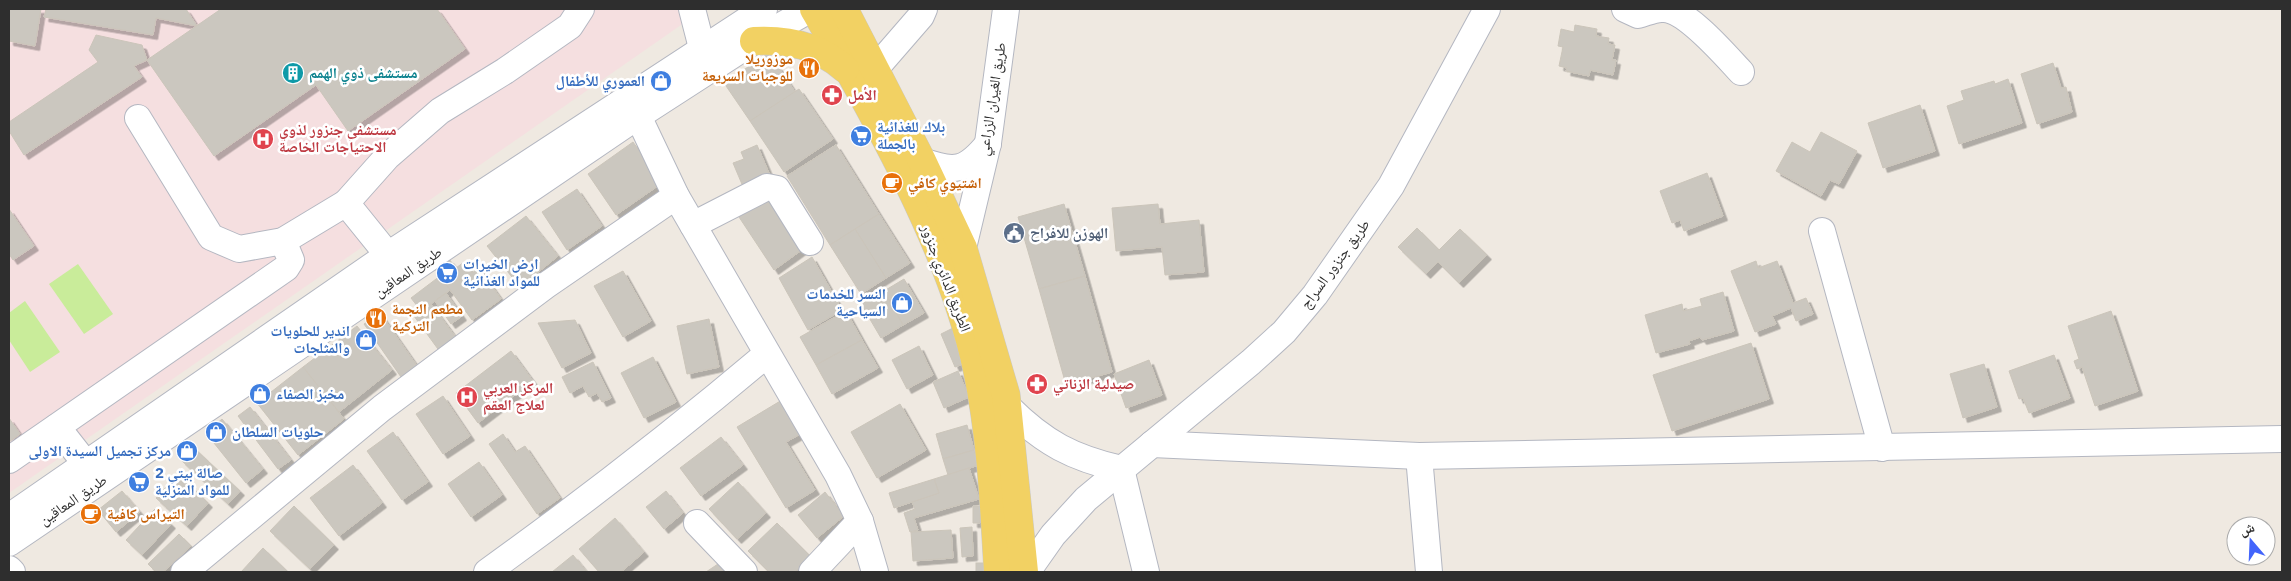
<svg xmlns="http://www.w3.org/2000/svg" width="2291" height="581" viewBox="0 0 2291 581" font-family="'IBM Plex Sans','Noto Naskh Arabic',sans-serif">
	<defs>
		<filter id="shadow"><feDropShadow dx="4.5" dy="4.5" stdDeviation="0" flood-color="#0004"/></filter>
	</defs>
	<rect width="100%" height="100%" fill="#efe9e1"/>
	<!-- medical -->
	<polygon fill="#f5dfe0" points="9,9 704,9 9,493"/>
	<!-- pitch -->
	<g fill="#c9ec9a">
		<polygon points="78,264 113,314 84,334 49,284"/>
		<polygon points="25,301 60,352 30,372 9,340 9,313"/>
	</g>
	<!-- building -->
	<g fill="#cbc7bf" stroke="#cbc5ba" filter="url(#shadow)">
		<polygon points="9,9 41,9 35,46 9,41"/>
		<polygon points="46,9 186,9 197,26 156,18 153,35 44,17"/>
		<polygon points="221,9 437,9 465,49 348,131 316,85 214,156 147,60"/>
		<polygon points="1575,25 1597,29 1596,36 1609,38 1608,44 1615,45 1612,60 1616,60 1613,75 1590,70 1589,76 1566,71 1567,68 1559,66 1563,47 1558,46 1561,29 1574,32"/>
		<polygon points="96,35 142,45 147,60 134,66 142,77 24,155 9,131 9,122 98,62 89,50"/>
		<polygon points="769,53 795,92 750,121 724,83"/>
		<polygon points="2053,63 2061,88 2066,87 2072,112 2037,124 2021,74"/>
		<polygon points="2008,79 2022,123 1959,144 1947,106 1964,100 1961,91 1994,81 1995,84"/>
		<polygon points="799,89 833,139 784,172 750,121"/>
		<polygon points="1920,105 1935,151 1883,168 1868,123"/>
		<polygon points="1821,132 1857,151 1839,184 1830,180 1821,196 1776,171 1792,142 1810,152"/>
		<polygon points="633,142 662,183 616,215 588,174"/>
		<polygon points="757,145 771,178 744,189 733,163 744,159 741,152"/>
		<polygon points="836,145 879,214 830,245 787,176"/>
		<polygon points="1707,173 1723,216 1684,231 1680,220 1672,223 1660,191"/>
		<polygon points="577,189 602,226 567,250 542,212"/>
		<polygon points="775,191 810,244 774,270 739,217"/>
		<polygon points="1064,204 1085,276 1039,289 1018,217"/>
		<polygon points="1158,204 1160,224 1199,220 1204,272 1165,275 1162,247 1116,251 1112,208"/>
		<polygon points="9,209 34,246 13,260 9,254"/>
		<polygon points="879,214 910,263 886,278 855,229"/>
		<polygon points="526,216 558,256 520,287 487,246"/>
		<polygon points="1417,228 1439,250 1460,229 1487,255 1459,283 1438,262 1426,274 1398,247"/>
		<polygon points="855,229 886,278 861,294 830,245"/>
		<polygon points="812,257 842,310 808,330 779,278"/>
		<polygon points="449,259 456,268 464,262 472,273 479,268 501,299 472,320 435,269"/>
		<polygon points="1756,261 1758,268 1777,261 1793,303 1806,298 1813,314 1796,321 1791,308 1772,316 1776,324 1755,332 1731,271"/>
		<polygon points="623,271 651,321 623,337 594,286"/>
		<polygon points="440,276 450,290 421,311 411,298"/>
		<polygon points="1085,276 1112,372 1066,385 1039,289"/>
		<polygon points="904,279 924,313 903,325 884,291"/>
		<polygon points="884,291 903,325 881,338 861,304"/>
		<polygon points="1723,292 1734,331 1702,340 1700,337 1689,341 1690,344 1656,353 1645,315 1682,304 1683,311 1702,306 1700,299"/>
		<polygon points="446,293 462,316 451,324 435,301"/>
		<polygon points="431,304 460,343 443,356 414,316"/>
		<polygon points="846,311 862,340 816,365 800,337"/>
		<polygon points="2111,311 2138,391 2095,406 2082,367 2077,369 2074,361 2079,359 2068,326"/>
		<polygon points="380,313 417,366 401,377 364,324"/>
		<polygon points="709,319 719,367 687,374 677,326"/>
		<polygon points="575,320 591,353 562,368 538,323"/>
		<polygon points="357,326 392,370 339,412 303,367"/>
		<polygon points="955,327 970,361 955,367 941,334"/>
		<polygon points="862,340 878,368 832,394 816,365"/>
		<polygon points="1751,343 1769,399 1672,431 1653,375"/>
		<polygon points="919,346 933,375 907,389 892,360"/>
		<polygon points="511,351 533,381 478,423 456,393"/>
		<polygon points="2054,355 2070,398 2029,413 2023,398 2019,399 2009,371"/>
		<polygon points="653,357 676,402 644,418 621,373"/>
		<polygon points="1149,360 1162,395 1126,408 1114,374"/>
		<polygon points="593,362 611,398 602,402 597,393 589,397 583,386 570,393 562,377"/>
		<polygon points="1984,364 1997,407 1963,418 1950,374"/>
		<polygon points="303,367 344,419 298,455 257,403"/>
		<polygon points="958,371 969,397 944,408 933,382"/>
		<polygon points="443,396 470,436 443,454 416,414"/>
		<polygon points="782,400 802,433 786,442 815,490 786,508 737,427"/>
		<polygon points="900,404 926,450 877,478 851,432"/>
		<polygon points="250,407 291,460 278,469 238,416"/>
		<polygon points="9,418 20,434 9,442"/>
		<polygon points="222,419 263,469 246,483 206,433"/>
		<polygon points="967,425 974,450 943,459 936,434"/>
		<polygon points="393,432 428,482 402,500 367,451"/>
		<polygon points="503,434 515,452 525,446 560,498 537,514 489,444"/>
		<polygon points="721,437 743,465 701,496 680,468"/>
		<polygon points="193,447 240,491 228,504 181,460"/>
		<polygon points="974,450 979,465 948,475 943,459"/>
		<polygon points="479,462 502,495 471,517 448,484"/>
		<polygon points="353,465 382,503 339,536 310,498"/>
		<polygon points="969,468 979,499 914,518 918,530 910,532 904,513 915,509 912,502 939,493 934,479"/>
		<polygon points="178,474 208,503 187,526 156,498"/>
		<polygon points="934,479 939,493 894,508 889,493"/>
		<polygon points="738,482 766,513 737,539 709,509"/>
		<polygon points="122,491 140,512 116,532 98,510"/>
		<polygon points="666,491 683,513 664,529 646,507"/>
		<polygon points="825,492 844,516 817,538 798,515"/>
		<polygon points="294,506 334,545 310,569 270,531"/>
		<polygon points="973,506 981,506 980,523 973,523"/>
		<polygon points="155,509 171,524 142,555 126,540"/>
		<polygon points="615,518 644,552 621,572 599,572 579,549"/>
		<polygon points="777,523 811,557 795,572 769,572 748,551"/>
		<polygon points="972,527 973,556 962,557 960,528"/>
		<polygon points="951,530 953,558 913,561 911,532"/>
		<polygon points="179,534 191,546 163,572 156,572 148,564"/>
		<polygon points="263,548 288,572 241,572"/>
		<polygon points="573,555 587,572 552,572"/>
		<polygon points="721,562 727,572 706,572"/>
		<rect x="976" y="563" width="11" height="9"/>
	</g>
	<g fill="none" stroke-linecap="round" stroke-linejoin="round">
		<!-- minor casing -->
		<g stroke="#b4b7c1" stroke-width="28">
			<g id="minor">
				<polyline points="692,9 702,48"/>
				<path d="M1625,9l13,6c8,-2 17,-7 26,-6 23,1 62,47 77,63"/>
				<polyline points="875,69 921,16 924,9"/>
				<polyline points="638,116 676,196 838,475 860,521 875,572"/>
				<polyline points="138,118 211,237 239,249 283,241 346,203 388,255"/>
				<path d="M922,161c33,12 44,10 66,-17"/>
				<polyline points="346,203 387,157 440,111 505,71 570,26 581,9"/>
				<polyline points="693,225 767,187 777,189 810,242"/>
				<polyline points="1822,231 1882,448"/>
				<polyline points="963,248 988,143 1006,9"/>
				<path d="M1009,408c35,35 64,50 112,61"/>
				<polyline points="57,427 86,464"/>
				<polyline points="1152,444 1419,456 2282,439"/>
				<polyline points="1419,456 1429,572"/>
				<polyline points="9,460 286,268 291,260 283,241"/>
				<polyline points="1121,469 1146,572"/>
				<polyline points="9,517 388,255 764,9"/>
				<polyline points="697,523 744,572"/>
				<polyline points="9,543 638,116 754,41 811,9"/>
				<polyline points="9,569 12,572"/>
				<polyline points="184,572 382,408 545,286 676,196"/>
				<path d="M487,572c96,-69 189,-141 280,-218"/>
				<polyline points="812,572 860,521"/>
				<polyline points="1027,572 1053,535 1086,499 1251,362 1284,332 1315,295 1391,186 1487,9"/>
			</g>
		</g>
		<!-- major casing -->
		<g stroke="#c9c9c9" stroke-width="29">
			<g id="major">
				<path d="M814,9c61,107 137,239 163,360 14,67 17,135 21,203"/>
				<polyline points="844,9 922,161 963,248 1006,395 1024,572"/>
				<path d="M754,41c35,-2 65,5 91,28"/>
			</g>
		</g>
		<!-- minor -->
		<use href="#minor" stroke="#fff" stroke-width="26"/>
		<!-- major -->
		<use href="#major" stroke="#f2d163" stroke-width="28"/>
	</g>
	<!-- icons -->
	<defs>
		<g id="restaurant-disc" transform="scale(1.125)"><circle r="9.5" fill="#e8710a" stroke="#fff"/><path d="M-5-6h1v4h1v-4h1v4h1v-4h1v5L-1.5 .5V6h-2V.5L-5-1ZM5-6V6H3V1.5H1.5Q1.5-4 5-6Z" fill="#fff"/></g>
		<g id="building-disc" transform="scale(1.125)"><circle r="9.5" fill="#0f9aa8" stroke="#fff"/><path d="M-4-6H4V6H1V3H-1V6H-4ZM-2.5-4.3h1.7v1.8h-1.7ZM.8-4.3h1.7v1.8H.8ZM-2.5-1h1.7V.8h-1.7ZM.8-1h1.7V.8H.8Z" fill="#fff"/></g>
		<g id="shop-disc" transform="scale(1.125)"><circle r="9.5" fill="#3f7fe0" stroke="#fff"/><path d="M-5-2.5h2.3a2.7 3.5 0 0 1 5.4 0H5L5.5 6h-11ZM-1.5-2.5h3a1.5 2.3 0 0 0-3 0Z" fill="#fff"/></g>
		<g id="pharmacy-disc" transform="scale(1.125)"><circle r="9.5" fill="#e0444e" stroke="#fff"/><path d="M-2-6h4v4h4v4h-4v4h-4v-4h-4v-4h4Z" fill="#fff"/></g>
		<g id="supermarket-disc" transform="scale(1.125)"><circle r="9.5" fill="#3f7fe0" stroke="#fff"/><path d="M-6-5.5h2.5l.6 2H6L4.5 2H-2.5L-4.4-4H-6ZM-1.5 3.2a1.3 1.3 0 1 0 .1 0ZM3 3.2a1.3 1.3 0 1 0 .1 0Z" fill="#fff"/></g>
		<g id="hospital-disc" transform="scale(1.125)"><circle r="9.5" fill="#e0444e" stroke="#fff"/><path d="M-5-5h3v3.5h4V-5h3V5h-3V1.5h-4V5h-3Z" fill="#fff"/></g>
		<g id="cafe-disc" transform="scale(1.125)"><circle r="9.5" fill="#e8710a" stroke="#fff"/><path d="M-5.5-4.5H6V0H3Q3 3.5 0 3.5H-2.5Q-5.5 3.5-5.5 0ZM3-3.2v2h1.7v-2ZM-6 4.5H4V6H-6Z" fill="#fff"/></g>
		<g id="civic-disc" transform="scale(1.125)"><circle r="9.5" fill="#5c6f8a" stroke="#fff"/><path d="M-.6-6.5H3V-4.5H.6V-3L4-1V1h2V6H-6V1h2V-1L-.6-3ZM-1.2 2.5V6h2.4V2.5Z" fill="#fff"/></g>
	</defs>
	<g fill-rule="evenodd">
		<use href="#restaurant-disc" x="809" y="68"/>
		<use href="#building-disc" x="293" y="73"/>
		<use href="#shop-disc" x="661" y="81"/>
		<use href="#pharmacy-disc" x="832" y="95"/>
		<use href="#supermarket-disc" x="861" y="136"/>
		<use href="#hospital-disc" x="263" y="139"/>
		<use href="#cafe-disc" x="892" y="183"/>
		<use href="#civic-disc" x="1014" y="233"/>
		<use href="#supermarket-disc" x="447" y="273"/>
		<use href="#shop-disc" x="902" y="303"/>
		<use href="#restaurant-disc" x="376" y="318"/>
		<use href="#shop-disc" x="366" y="340"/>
		<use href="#pharmacy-disc" x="1037" y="384"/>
		<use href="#shop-disc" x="260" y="394"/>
		<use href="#hospital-disc" x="467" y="397"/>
		<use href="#shop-disc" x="216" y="432"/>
		<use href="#shop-disc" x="187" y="451"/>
		<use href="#supermarket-disc" x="139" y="482"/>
		<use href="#cafe-disc" x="91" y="514"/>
	</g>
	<g text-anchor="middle" stroke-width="5" stroke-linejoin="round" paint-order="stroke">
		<!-- food labels -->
		<g font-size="15" font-weight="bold" fill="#c56008" stroke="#fff" text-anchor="start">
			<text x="793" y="64" text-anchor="end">موزوريلا<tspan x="793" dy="17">للوجبات السريعة</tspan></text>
			<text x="908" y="188">اشتيوي كافي</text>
			<text x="392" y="314">مطعم النجمة<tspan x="392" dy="17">التركية</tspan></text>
			<text x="107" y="519">التيراس كافية</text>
		</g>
		<!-- culture labels -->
		<g font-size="15" font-weight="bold" fill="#0d838f" stroke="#fff" text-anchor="start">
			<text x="309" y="78">مستشفى ذوي الهمم</text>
		</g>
		<!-- shop labels -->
		<g font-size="15" font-weight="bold" fill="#366cbe" stroke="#fff" text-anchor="start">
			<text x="645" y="86" text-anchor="end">العموري للأطفال</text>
			<text x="877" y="132">بلاك للغذائية<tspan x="877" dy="17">بالجملة</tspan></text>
			<text x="463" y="269">ارض الخيرات<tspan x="463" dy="17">للمواد الغذائية</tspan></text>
			<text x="886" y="299" text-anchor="end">النسر للخدمات<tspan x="886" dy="17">السياحية</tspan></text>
			<text x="350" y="336" text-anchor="end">اندير للحلويات<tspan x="350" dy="17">والمثلجات</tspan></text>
			<text x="276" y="399">مخبز الصفاء</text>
			<text x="232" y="437">حلويات السلطان</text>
			<text x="171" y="456" text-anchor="end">مركز تجميل السيدة الاولى</text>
			<text x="155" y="478">صالة بيتي 2<tspan x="155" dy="17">للمواد المنزلية</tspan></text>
		</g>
		<!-- health labels -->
		<g font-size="15" font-weight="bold" fill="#be3a42" stroke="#fff" text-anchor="start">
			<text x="848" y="100">الأمل</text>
			<text x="279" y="135">مستشفي جنزور لذوي<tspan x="279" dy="17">الاحتياجات الخاصة</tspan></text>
			<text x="1053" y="389">صيدلية الزناتي</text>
			<text x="483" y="393">المركز العربي<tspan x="483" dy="17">لعلاج العقم</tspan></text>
		</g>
		<!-- street labels -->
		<g font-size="15" fill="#2e2e2e" stroke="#fff">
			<text transform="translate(992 99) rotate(-81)" y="5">طريق الغيران الزراعي</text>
			<text transform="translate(1335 264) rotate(-54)" y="5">طريق جنزور السراج</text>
			<text transform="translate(408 272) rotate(-34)" y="5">طريق المعاقين</text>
			<text transform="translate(946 278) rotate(69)" y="5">الطريق الدائري جنزور</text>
			<text transform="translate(73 500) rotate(-34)" y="5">طريق المعاقين</text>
		</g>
		<!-- service labels -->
		<g font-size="15" font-weight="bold" fill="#4e5e75" stroke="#fff" text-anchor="start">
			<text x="1030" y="238">الهوزن للافراح</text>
		</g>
	</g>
	<!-- border -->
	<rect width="2291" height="581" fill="none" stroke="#2e2e2e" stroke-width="20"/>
	<!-- north arrow -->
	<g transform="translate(2251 541) rotate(341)"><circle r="24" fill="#ffffff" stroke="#ababab"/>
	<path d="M0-4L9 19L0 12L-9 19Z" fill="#4264fb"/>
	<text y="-8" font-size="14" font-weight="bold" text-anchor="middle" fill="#2e2e2e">ش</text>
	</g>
</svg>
